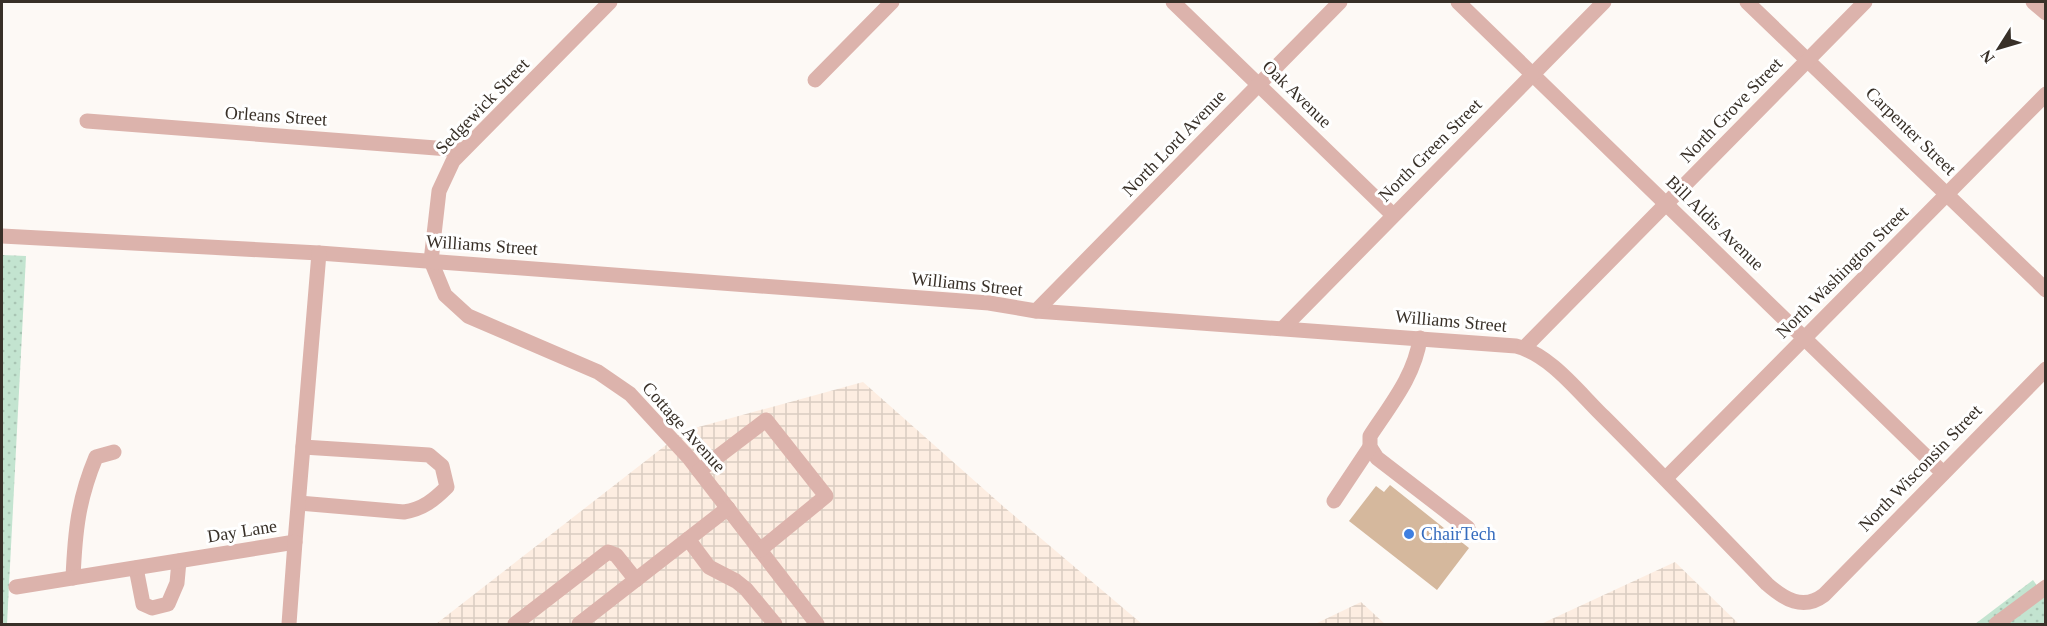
<svg xmlns="http://www.w3.org/2000/svg" width="2047" height="626" viewBox="0 0 2047 626" font-family="Georgia,serif">
	<defs>
		<pattern id="industrial-grid" width="8" height="8" patternUnits="userSpaceOnUse" patternTransform="scale(1.5)"><rect width="8" height="8" fill="#fdede1"/><path d="M0 4h8M4 0v8" fill="none" stroke="#daccc1"/></pattern>
		<pattern id="park-dots" width="8" height="8" patternUnits="userSpaceOnUse" patternTransform="scale(1.5)"><rect width="8" height="8" fill="#c3e4d0"/><path d="M2 2h.1M6 6h.1" fill="none" stroke="#a8c4b3" stroke-width="1.8" stroke-linecap="round"/></pattern>
	</defs>
	<rect width="100%" height="100%" fill="#fdf9f5"/>
	<!-- industrial -->
	<g fill="url(#industrial-grid)">
		<polygon points="863,382 1004,507 1142,624 436,624 684,431"/>
		<polygon points="1675,562 1739,624 1541,624"/>
		<polygon points="1361,602 1385,624 1315,624"/>
	</g>
	<!-- park -->
	<g fill="url(#park-dots)">
		<polygon points="2,255 26,256 7,624 2,624"/>
		<polygon points="2033,580 2045,597 2045,624 1975,624"/>
	</g>
	<!-- building -->
	<polygon fill="#d5b89d" points="1390,485 1469,548 1437,590 1349,521 1376,486 1384,492"/>
	<g fill="none" stroke-linecap="round" stroke-linejoin="round">
		<!-- minor -->
		<g stroke="#dcb3ac" stroke-width="15">
			<polyline points="610,2 453,161 439,191 431,261 445,295 468,316 598,372 630,394 689,458 817,624"/>
			<polyline points="1173,2 1393,215"/>
			<polyline points="1458,2 1943,473"/>
			<polyline points="1747,2 2046,290"/>
			<polyline points="2033,2 2046,13"/>
			<polyline points="815,80 892,2"/>
			<polyline points="87,121 462,150"/>
			<path d="M2,236l317,17 670,50 47,8 480,35c35,9 63,47 88,71 55,55 109,111 163,167 17,15 36,27 57,11l222,-226"/>
			<polyline points="1036,311 1340,2"/>
			<polyline points="1284,327 1604,2"/>
			<path d="M1420,338c-5,37 -29,66 -50,98v11l7,11 91,70"/>
			<polyline points="1524,348 1865,2"/>
			<polyline points="699,471 766,420 826,496 760,550"/>
			<polyline points="1666,478 2046,94"/>
			<polyline points="1334,501 1370,447"/>
			<path d="M299,503l105,9c19,-3 30,-12 43,-25l-5,-21 -13,-11 -126,-8"/>
			<polyline points="688,539 709,567 736,581 746,589 775,624"/>
			<polyline points="136,568 143,604 152,608 168,604 177,583 179,561"/>
			<path d="M73,578c2,-46 5,-78 23,-121l18,-5"/>
			<polyline points="16,587 295,542 319,253"/>
			<polyline points="289,624 295,542"/>
			<polyline points="515,624 608,552 616,555 636,580"/>
			<polyline points="579,624 728,508"/>
			<polyline points="1996,624 2046,587"/>
		</g>
	</g>
	<!-- markers -->
	<circle fill="#3f7fe0" stroke="#fff" stroke-width="2" cx="1409" cy="534" r="6"/>
	<g text-anchor="middle" stroke-width="6" stroke-linejoin="round" paint-order="stroke">
		<!-- street labels -->
		<g font-size="18" fill="#383028" stroke="#fff">
			<text transform="translate(1297 94) rotate(44)" y="6">Oak Avenue</text>
			<text transform="translate(482 106) rotate(-46)" y="6">Sedgewick Street</text>
			<text transform="translate(1731 110) rotate(-46)" y="6">North Grove Street</text>
			<text transform="translate(276 116) rotate(4)" y="6">Orleans Street</text>
			<text transform="translate(1911 131) rotate(44)" y="6">Carpenter Street</text>
			<text transform="translate(1174 143) rotate(-46)" y="6">North Lord Avenue</text>
			<text transform="translate(1430 150) rotate(-45)" y="6">North Green Street</text>
			<text transform="translate(1715 223) rotate(44)" y="6">Bill Aldis Avenue</text>
			<text transform="translate(482 245) rotate(4)" y="6">Williams Street</text>
			<text transform="translate(1842 272) rotate(-45)" y="6">North Washington Street</text>
			<text transform="translate(967 284) rotate(6)" y="6">Williams Street</text>
			<text transform="translate(1451 321) rotate(5)" y="6">Williams Street</text>
			<text transform="translate(684 427) rotate(48)" y="6">Cottage Avenue</text>
			<text transform="translate(1920 468) rotate(-46)" y="6">North Wisconsin Street</text>
			<text transform="translate(242 531) rotate(-9)" y="6">Day Lane</text>
		</g>
		<!-- shop labels -->
		<g font-size="18" fill="#366cbe" stroke="#fff" text-anchor="start">
			<text x="1421" y="540">ChairTech</text>
		</g>
	</g>
	<!-- border -->
	<rect width="2047" height="626" fill="none" stroke="#383028" stroke-width="6"/>
	<!-- north arrow -->
	<g transform="translate(1999 48) rotate(233)" stroke="#ffffff" stroke-width="4.5" paint-order="stroke">
	<path d="M0-4.5L10 22L0 15L-10 22Z" fill="#383028"/>
	<text y="-9" font-size="16" font-weight="bold" text-anchor="middle" fill="#383028">N</text>
	</g>
</svg>
